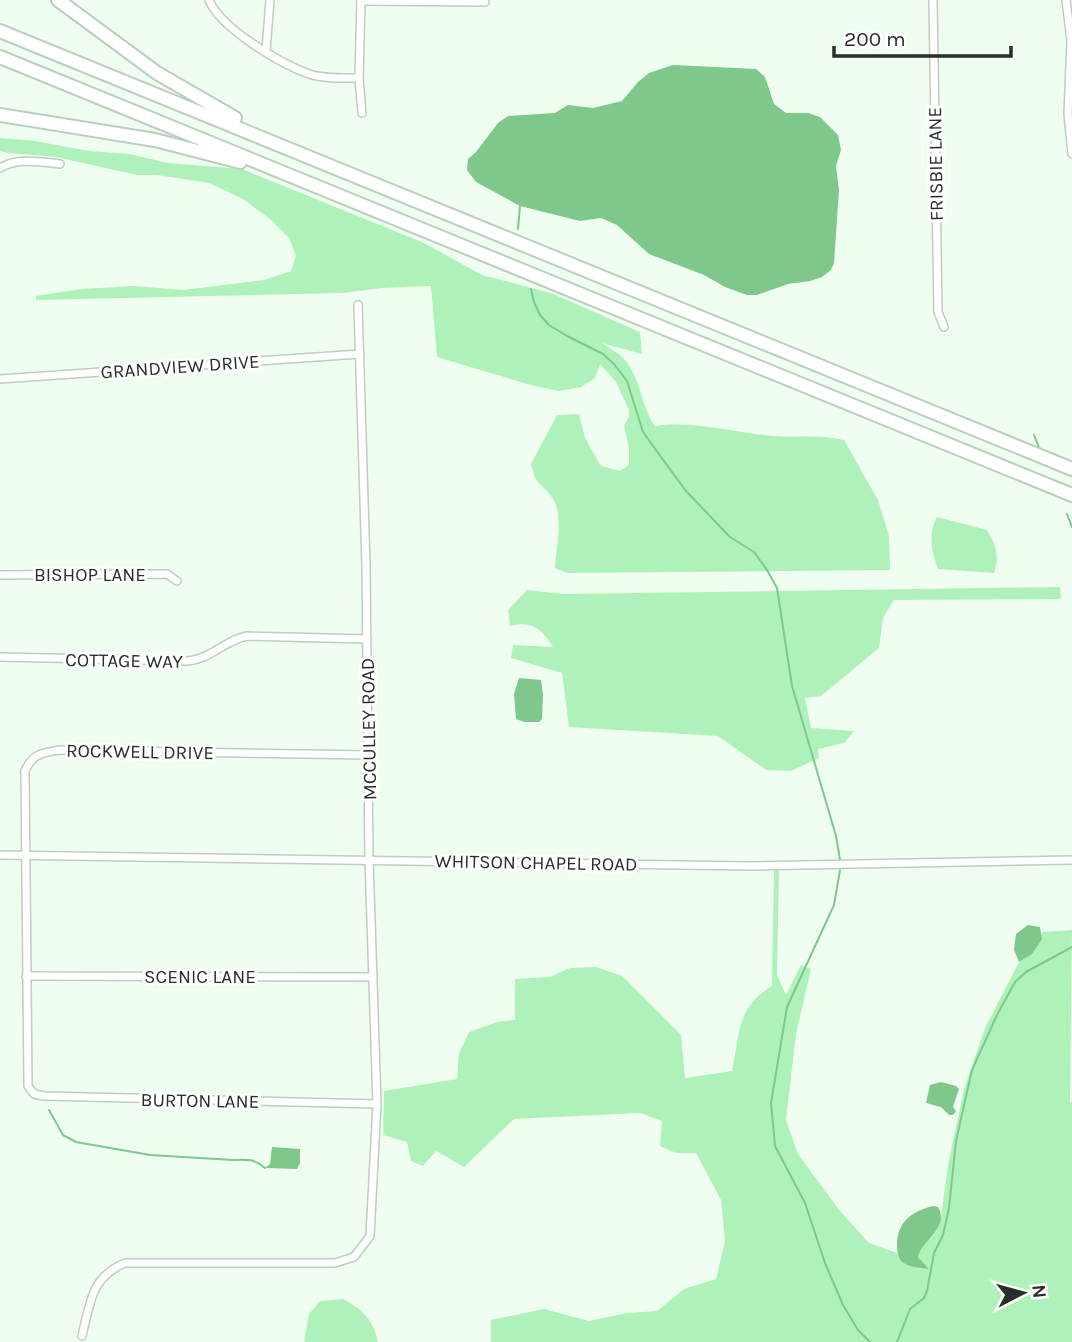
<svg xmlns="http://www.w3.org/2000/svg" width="1072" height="1342" viewBox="0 0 1072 1342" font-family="Karla,sans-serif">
	<rect width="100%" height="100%" fill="#f0fef1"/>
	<!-- green -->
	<g fill="#aff2b9">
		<path d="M0,138l35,3 54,10 40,3 39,9 74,6 182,74 58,32 69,18 89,39 2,22 -40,-11c7,5 17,10 23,17 16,19 16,46 30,66 41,-6 78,7 119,10 23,2 47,-2 70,4l34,60 11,36 1,34 -323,3 -12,-5c1,-21 10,-54 -4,-72 -12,-16 -14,-8 -20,-32l26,-49 22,-1 6,24 16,28 19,5 9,-6v-17l-5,-22 5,-10v-6l-13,-28 -16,-18 -5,14 -14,9 -22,4 -28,-6 -94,-28 -6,-71 -49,2 -40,5 -306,7v-4l45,-7 53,-3 49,4 81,-10 27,-9 5,-15 -7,-18 -19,-19 -27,-20 -34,-16 -52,-8h-20l-81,-18 -48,-4 -8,-2z"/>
		<path d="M937,517l50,13c9,15 13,26 7,43l-56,-4c-7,-19 -10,-34 -1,-52z"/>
		<path d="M1060,587l1,12 -167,1 -11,18 -4,30 -58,48 -16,2 6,30 43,3 -10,12 -26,6 1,9 -28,13 -25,-1 -48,-34 -149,-9 -7,-54 -51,-15 2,-13 40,2c-11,-18 -21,-27 -43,-21l-2,-16 19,-20 36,4z"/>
		<path d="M779,870l-2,105 9,20 15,-30 10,4 -15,65 -10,86 12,34 42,57 29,32 28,10 8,11 23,4 -10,-11c5,-17 17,-18 22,-33l8,-59 16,-76 21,-61 34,-66 13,-8 9,-15 1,-7 30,-2 -2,172h2v240h-581v-22l53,-11 45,12 39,-8 29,-2 27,-22 32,-10 9,-38 -4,-41 -25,-47h-20l-16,-7 2,-25 -22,-8 -126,6 -50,48 -28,-16 -13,15 -12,-5 -4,-19 -24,-7 1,-44 73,-12 2,-26 10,-21 28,-10 18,-2v-41l35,-2 20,-9 26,-1 26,9 59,59 4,43 47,-7c8,-37 4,-64 40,-85l2,-115z"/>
		<path d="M343,1299c19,10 30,20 35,43h-74l5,-28 11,-13z"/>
	</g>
	<!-- water -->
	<g fill="#7dc88a">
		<polygon points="673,65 756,69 765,77 774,104 786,113 808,113 820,117 838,135 841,150 836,166 839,190 834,263 831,270 822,277 810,281 788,284 757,295 747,295 725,287 704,275 649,254 617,225 601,218 580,221 520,206 476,182 467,170 468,159 476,152 498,123 508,116 555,113 568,105 593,108 622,101 638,82 649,73"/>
		<polygon points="519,678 541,680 543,695 542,719 539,722 524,722 516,719 514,694"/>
		<polygon points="1028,925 1040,927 1042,939 1032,954 1019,962 1014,950 1016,934"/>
		<polygon points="941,1082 956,1086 959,1089 953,1107 956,1111 953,1115 949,1115 941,1107 926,1103 930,1085"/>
		<polygon points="272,1147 300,1149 300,1163 297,1169 265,1168 270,1164"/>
		<path d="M933,1206l5,1c12,22 -15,31 -20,50l11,12c-8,-1 -22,-2 -28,-8 -3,-4 -4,-11 -4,-16 0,-23 15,-34 36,-39z"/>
	</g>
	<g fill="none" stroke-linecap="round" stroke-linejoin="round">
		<!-- stream -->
		<g stroke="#7dc88a" stroke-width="2">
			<polyline points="518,229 520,206"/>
			<polyline points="531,289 534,302 540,315 549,325 567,336 603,354 614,364 627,381 643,432 661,457 686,491 730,537 754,552 767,570 777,588 792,686 836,836 840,860"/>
			<polyline points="1034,435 1040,450"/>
			<polyline points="1067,514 1072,527"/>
			<polyline points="840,870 834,905 787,1007 771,1103 775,1146 805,1203 825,1263 843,1305 858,1330 870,1342"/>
			<path d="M49,1110l14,25 13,7 74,13 83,5c14,-1 22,-1 32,8"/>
			<polyline points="897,1342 910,1309 924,1298 927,1291 934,1253 943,1235 949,1208 956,1141 972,1070 997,1015 1015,982 1026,972 1072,947"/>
		</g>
		<!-- minor casing -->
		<g stroke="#bdcebf" stroke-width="10">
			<g id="minor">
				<path d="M209,0c11,28 72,64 100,74 16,5 34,4 50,4"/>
				<polyline points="361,0 359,78 362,113"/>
				<polyline points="933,0 938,312 944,327"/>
				<polyline points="1066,0 1071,41 1068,114 1072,154"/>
				<polyline points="361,1 485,2"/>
				<polyline points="266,51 270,0"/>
				<path d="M0,168c17,-11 41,-6 60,-4"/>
				<polyline points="0,379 360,354"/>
				<polyline points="0,575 167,574 177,581"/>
				<path d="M0,657l188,4c23,-2 37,-21 59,-25l120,3"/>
				<path d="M369,755l-309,-5c-18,3 -27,3 -35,21l3,315 6,8 10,2 333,8"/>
				<polyline points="0,855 751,866 1072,860"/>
				<polyline points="26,976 373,977"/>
				<path d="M82,1336c8,-33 9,-59 43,-73h210l19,-6 16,-21 7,-132 -8,-245 -3,-293 -8,-261"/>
			</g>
		</g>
		<!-- motorway casing -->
		<g stroke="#bdcebf" stroke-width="16">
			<g id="motorway">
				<polyline points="58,0 157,73 235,118"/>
				<polyline points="0,31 1072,469"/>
				<polyline points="0,57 1072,495"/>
				<polyline points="0,115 155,140 240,162"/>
			</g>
		</g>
		<!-- minor -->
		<use href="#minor" stroke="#fff" stroke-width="7"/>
		<!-- motorway -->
		<use href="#motorway" stroke="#fff" stroke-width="12"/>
	</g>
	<g text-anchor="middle" stroke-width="6" stroke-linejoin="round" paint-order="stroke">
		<!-- street labels -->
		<g font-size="19" fill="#272e28" stroke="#fff">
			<text transform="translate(935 164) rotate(-91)" y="7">FRISBIE LANE</text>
			<text transform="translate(180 366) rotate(-4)" y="7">GRANDVIEW DRIVE</text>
			<text x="90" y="581">BISHOP LANE</text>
			<text transform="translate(124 660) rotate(1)" y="7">COTTAGE WAY</text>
			<text transform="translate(368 729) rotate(-91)" y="7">MCCULLEY ROAD</text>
			<text transform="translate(140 751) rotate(1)" y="7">ROCKWELL DRIVE</text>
			<text transform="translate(536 862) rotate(1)" y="7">WHITSON CHAPEL ROAD</text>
			<text x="200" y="983">SCENIC LANE</text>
			<text transform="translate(200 1100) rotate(1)" y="7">BURTON LANE</text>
		</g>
	</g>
	<!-- north arrow -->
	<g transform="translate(1023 1293) rotate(84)" stroke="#ffffff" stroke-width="5" paint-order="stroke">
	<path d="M0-5L12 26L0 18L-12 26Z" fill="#272e28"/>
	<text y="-10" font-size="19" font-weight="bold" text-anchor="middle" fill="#272e28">N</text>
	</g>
	<!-- scale -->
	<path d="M834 46v10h177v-10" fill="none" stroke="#272e28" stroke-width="3.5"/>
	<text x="844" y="46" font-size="21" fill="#272e28" stroke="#ffffff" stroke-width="5" paint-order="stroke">200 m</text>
</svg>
